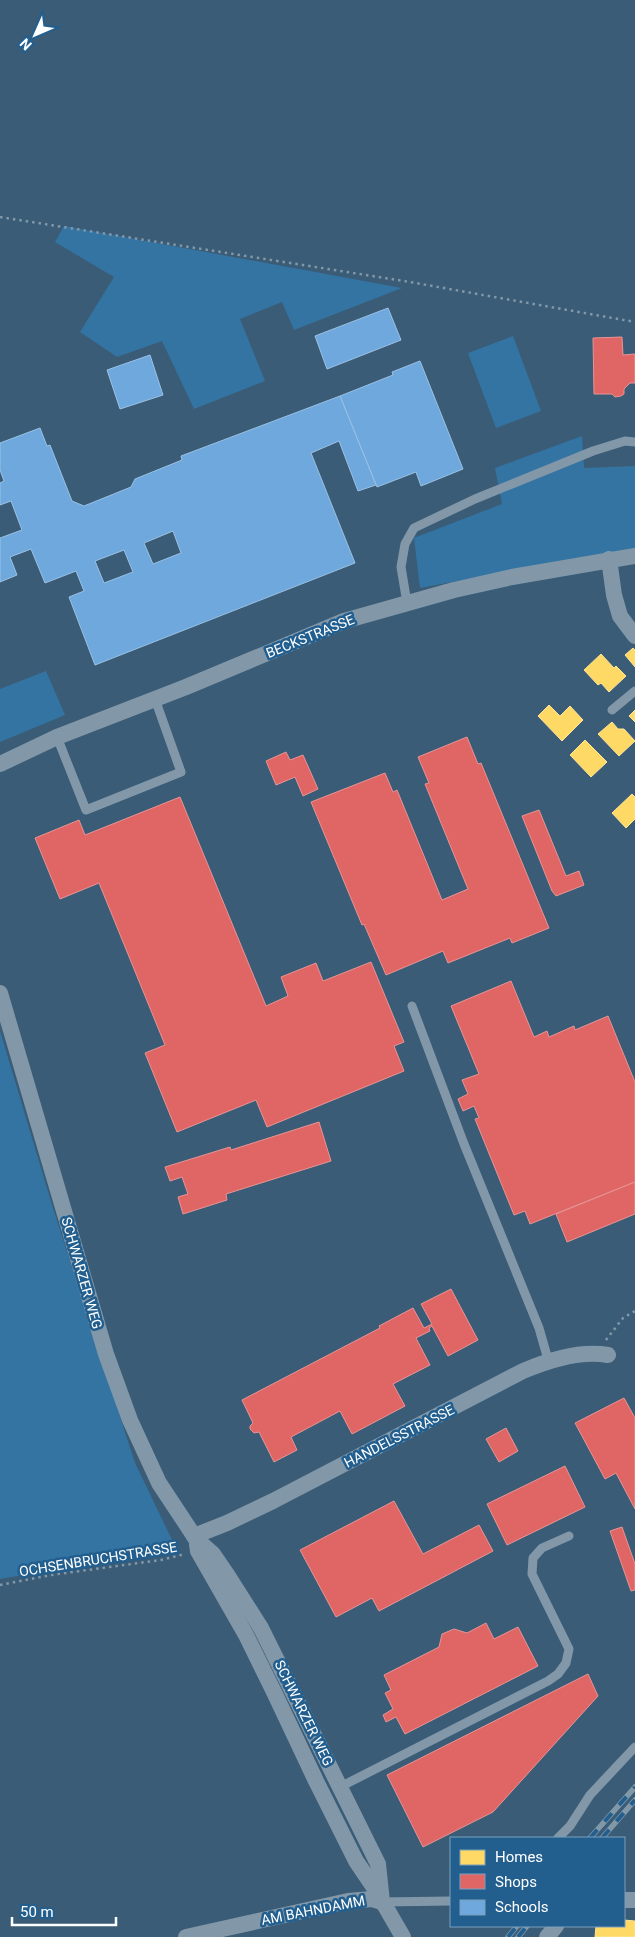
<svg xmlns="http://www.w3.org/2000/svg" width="635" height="1937" viewBox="0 0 635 1937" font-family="Roboto,sans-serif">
	<rect width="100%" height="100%" fill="#3a5c76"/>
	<!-- green -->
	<g fill="#3474a3">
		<polygon points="64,226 402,288 294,330 282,302 240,319 265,381 194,409 162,341 117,357 80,332 114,277 55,242"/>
		<polygon points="513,336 541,411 496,428 468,353"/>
		<polygon points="582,436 584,468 635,466 635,548 420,588 414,538 502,504 495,468"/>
		<polygon points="46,671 65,715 0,742 0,689"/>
		<polygon points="0,1031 52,1205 135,1463 176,1548 0,1579"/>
	</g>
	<!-- homes -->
	<g fill="#ffd966" stroke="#ffe494">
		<polygon points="633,648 635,650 635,667 625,655"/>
		<polygon points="601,654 614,668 616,666 626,676 609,692 601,683 598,685 584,670"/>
		<polygon points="549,705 560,716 570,706 583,720 562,741 538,716"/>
		<polygon points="635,710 635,722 629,716"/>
		<polygon points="612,722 618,729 624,729 635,741 619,756 598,734"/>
		<polygon points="585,740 607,762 591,777 570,755"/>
		<polygon points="632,794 635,797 635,819 626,828 612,813"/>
		<polygon points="624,1920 635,1921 635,1937 595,1937 596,1926 624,1926"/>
	</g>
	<!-- shops -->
	<g fill="#e06666" stroke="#e99494">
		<polygon points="622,337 623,355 635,354 635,383 630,383 624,389 624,394 621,396 615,397 612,394 594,394 593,338"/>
		<polygon points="467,737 478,764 481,763 549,928 512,943 510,938 448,963 443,951 386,975 364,924 362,925 311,802 385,773 393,792 397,790 442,900 468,889 425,784 429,783 418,757"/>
		<polygon points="286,752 290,760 303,755 318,789 303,796 295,777 276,785 266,761"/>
		<polygon points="180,797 266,1006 288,996 281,977 316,963 323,981 371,962 404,1042 394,1046 404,1071 267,1127 256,1100 177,1132 145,1053 165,1045 99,883 60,899 35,838 79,820 85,835"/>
		<polygon points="539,810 566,876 579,871 584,885 556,896 552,891 522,816"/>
		<polygon points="511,981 534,1037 547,1031 549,1037 574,1026 575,1030 608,1016 635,1082 635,1182 530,1224 525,1211 514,1215 475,1119 479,1118 474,1106 463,1111 458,1099 468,1094 462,1080 479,1074 451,1006"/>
		<polygon points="319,1122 331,1161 226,1194 227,1200 183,1214 178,1197 188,1194 182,1177 170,1181 165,1167 230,1147 231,1150"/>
		<polygon points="635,1182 635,1214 567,1242 556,1214"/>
		<polygon points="451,1289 478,1340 448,1356 432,1326 429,1328 430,1331 416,1338 430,1365 393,1384 405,1406 352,1434 340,1411 291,1437 297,1450 274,1462 259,1432 254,1433 250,1429 250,1426 253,1423 242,1400 380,1328 379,1326 413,1308 424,1328 432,1324 421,1304"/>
		<polygon points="624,1398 635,1418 635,1509 616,1473 605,1479 575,1423"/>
		<polygon points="506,1428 518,1451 499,1462 486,1439"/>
		<polygon points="565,1466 585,1507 507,1545 487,1504"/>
		<polygon points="394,1501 423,1554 479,1525 493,1551 379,1611 372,1598 336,1617 300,1550"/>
		<polygon points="622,1527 635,1564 635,1590 631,1591 610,1531"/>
		<polygon points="486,1623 494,1639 518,1627 538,1666 405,1734 396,1717 386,1722 383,1715 393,1709 385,1693 391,1690 384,1675 439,1647 442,1634 454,1629 467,1633"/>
		<polygon points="588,1674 598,1696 493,1812 423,1847 387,1775"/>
	</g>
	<!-- schools -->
	<g fill="#6fa8dc" stroke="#9ac2e6" fill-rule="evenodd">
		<polygon points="388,308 401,340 327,369 315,336"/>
		<polygon points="150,355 163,395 120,409 107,370"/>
		<polygon points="420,361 463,469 421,486 416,472 377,487 340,396 393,375 392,372"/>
		<path d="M340,396l36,89 -18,6 -19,-50 -28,12 44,110 -260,102 -26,-68 15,-6 -8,-20 -31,12 -14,-34 -21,8 7,18 -17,7v-44l22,-8 -11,-29 -11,4v-22l4,-2 -4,-11v-27l40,-15 7,18 3,-1 22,56 12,5 47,-19 4,-8 47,-19 -1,-4zM173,531l8,22 -28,11 -9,-21zM124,550l9,22 -29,11 -9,-22z"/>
	</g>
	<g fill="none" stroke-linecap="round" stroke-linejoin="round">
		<!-- path -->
		<g stroke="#8298a9" stroke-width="2.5" stroke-dasharray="2.5 4" stroke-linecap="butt">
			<polyline points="0,217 410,282 635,322"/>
			<polyline points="606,1340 623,1318 635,1311"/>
			<polyline points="0,1585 51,1575 161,1560 185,1554"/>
		</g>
		<!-- service -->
		<g stroke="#8298a9" stroke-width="9">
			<polyline points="407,603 401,567 405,544 414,528 475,499 593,451 625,441 635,442"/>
			<polyline points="612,710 635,691"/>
			<polyline points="57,737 86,810 181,772 155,699"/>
			<polyline points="412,1006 464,1144 539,1328 549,1363"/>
			<polyline points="340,1787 548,1681 558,1674 566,1663 569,1649 532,1574 533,1558 542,1548 569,1536"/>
			<polyline points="558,1838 570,1826 590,1795 635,1747"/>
			<polyline points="382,1902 451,1901"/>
		</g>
		<!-- minor -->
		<g stroke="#8298a9" stroke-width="16">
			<polyline points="609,559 614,595 620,616 635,636"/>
			<polyline points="0,764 57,737 186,687 344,621 454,590 512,577 635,556"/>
			<polyline points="0,993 106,1354 130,1420 159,1483 196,1539 213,1554 228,1576 261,1628 378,1864 382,1902"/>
			<path d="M194,1536l33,-13 46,-22 250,-130c26,-11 57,-21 85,-16"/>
			<polyline points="197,1544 198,1551 246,1635 274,1692 316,1781 356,1861 377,1892 403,1937"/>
			<polyline points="624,1900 635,1900"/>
			<polyline points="186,1937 348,1901 372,1899 382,1902"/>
			<polyline points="547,1937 556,1926"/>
		</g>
		<!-- rail casing -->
		<g stroke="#8198a9" stroke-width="5.5">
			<g id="rail">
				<polyline points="590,1838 635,1787"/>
				<polyline points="602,1838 635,1800"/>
				<polyline points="508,1937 517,1926"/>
				<polyline points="518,1937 527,1926"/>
			</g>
		</g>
		<!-- rail -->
		<use href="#rail" stroke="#225f8f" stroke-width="4" stroke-dasharray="11" stroke-linecap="butt"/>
	</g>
	<g text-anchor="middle" stroke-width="5" stroke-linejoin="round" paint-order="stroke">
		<!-- street labels -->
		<g font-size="14" fill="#fff" stroke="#225f8f">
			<text transform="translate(310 636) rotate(-22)" y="5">BECKSTRASSE</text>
			<text transform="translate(82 1273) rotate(74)" y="5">SCHWARZER WEG</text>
			<text transform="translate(399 1436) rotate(-27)" y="5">HANDELSSTRASSE</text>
			<text transform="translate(98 1559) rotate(-9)" y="5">OCHSENBRUCHSTRASSE</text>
			<text transform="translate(304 1713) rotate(64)" y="5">SCHWARZER WEG</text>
			<text transform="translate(313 1910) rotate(-11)" y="5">AM BAHNDAMM</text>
		</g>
	</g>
	<!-- legend -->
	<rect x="450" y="1837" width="175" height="90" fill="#225f8f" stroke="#7a9fbc"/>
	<rect x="460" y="1850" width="25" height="15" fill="#ffd966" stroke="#7a9fbc"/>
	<text x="495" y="1862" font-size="15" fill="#ffffff">Homes</text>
	<rect x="460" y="1874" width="25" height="15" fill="#e06666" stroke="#7a9fbc"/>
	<text x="495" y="1887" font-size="15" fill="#ffffff">Shops</text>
	<rect x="460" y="1900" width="25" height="15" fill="#6fa8dc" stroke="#7a9fbc"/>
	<text x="495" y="1912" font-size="15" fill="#ffffff">Schools</text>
	<!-- north arrow -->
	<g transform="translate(35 35) rotate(225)" stroke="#225f8f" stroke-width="4" paint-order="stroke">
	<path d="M0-4L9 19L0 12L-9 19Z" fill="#ffffff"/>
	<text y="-8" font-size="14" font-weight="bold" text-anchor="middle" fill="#ffffff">N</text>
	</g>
	<!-- scale -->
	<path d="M12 1917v8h104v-8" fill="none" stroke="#ffffff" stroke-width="2.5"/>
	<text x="20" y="1917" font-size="15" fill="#ffffff" stroke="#225f8f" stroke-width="4" paint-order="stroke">50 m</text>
</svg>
